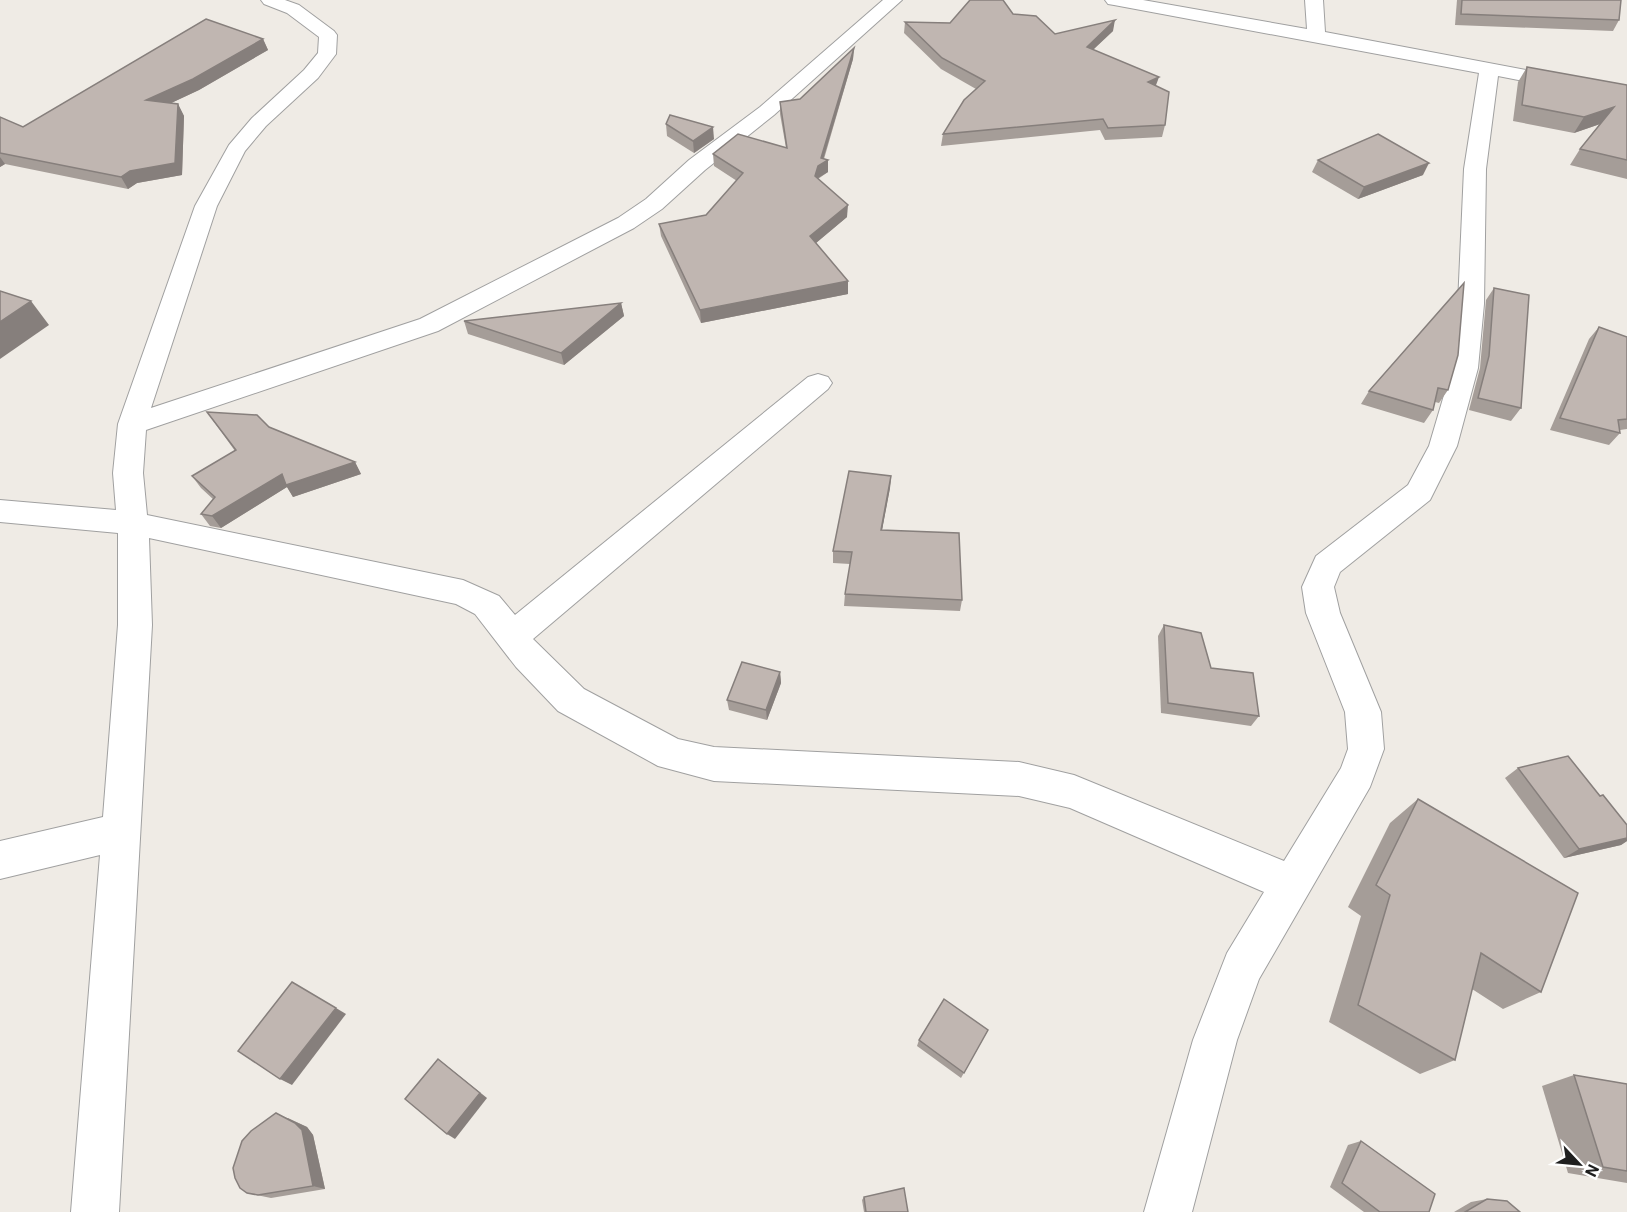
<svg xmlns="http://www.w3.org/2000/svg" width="1627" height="1212" viewBox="0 0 1627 1212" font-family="Roboto,sans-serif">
	<rect width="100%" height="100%" fill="#efebe5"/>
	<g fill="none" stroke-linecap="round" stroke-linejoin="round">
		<!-- minor casing -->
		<g stroke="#a0a0a0" stroke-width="2">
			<polygon id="minor" points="261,0 285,0 299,5 334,31 337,35 336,54 318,78 266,126 245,151 217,206 151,408 420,319 618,218 646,199 689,160 760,107 883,0 902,0 774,115 705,170 662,209 634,228 438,331 146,430 143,473 147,515 463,580 499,596 515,615 808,377 818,374 828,377 832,383 828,389 533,639 584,689 678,739 714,747 1019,762 1074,775 1284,861 1341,768 1348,749 1345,712 1306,613 1302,587 1316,556 1408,485 1429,446 1452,368 1458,304 1464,169 1479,73 1114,5 1108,4 1105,0 1143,0 1307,29 1305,0 1323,0 1325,32 1627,89 1627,101 1498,76 1486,169 1484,304 1478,368 1457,446 1430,500 1340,572 1334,587 1340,613 1381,712 1384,749 1370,787 1259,979 1237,1040 1192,1212 1144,1212 1193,1040 1227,953 1264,892 1070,808 1019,796 714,781 658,766 558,711 516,667 475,614 456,604 149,538 152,625 119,1212 71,1212 100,855 0,879 0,841 103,817 118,625 118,533 0,522 0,500 116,510 113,473 118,424 195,206 229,145 252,118 304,70 318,53 319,37 287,13 264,4"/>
		</g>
		<!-- minor -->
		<use href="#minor" fill="#fff" fill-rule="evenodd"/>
	</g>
	<!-- wall -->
	<g fill="#a59d98">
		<polygon points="1457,0 1621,0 1619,20 1613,31 1455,25"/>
		<polygon points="905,22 950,23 1055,34 1113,31 1093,50 1156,86 1165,125 1162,137 1105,140 1100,130 941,146 943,134 976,89 941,69 904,33"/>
		<polygon points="263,39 268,50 199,90 171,103 178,104 184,116 182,175 137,183 128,189 5,164 0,167 0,117 23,127"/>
		<polygon points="854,48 853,59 824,159 828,160 828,172 818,179 847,217 816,243 848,294 701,323 661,236 659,224 706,215 737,181 714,166 713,154 786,148 780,114 780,102 800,99"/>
		<polygon points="1527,67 1627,85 1627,179 1570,165 1580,149 1600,124 1574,133 1513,121 1518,82"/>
		<polygon points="666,124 714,139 694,153 667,136"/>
		<polygon points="1318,160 1423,175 1358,199 1312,172"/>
		<polygon points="1464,283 1448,390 1439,403 1435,402 1433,410 1424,423 1361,404 1369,391"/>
		<polygon points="1494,288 1521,408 1511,421 1469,410 1480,368 1486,300"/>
		<polygon points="621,303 624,316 564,365 468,334 464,321"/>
		<polygon points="1599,327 1627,337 1627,429 1620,430 1620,433 1609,445 1550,430 1589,339"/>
		<polygon points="207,412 269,427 355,462 361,474 293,497 287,487 221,528 210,526 201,514 214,500 201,488 192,476 235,451"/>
		<polygon points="891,476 890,488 882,530 962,600 960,611 844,606 845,594 850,564 833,563 833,551"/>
		<polygon points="1164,625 1211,668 1259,716 1251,726 1161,713 1158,636"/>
		<polygon points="780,672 781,683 767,720 729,710 727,700"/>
		<polygon points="1518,768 1600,796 1627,825 1627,841 1621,845 1564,858 1505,778"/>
		<polygon points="1418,799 1541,992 1503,1009 1472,989 1455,1060 1420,1074 1329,1022 1361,916 1348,907 1390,823"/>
		<polygon points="988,1030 961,1078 917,1046 919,1040"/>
		<polygon points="1574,1075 1627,1084 1627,1183 1568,1173 1542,1086"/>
		<polygon points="288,1118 307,1127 313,1135 325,1189 271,1198 247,1193"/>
		<polygon points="1361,1141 1429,1212 1364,1212 1330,1187 1348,1145"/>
		<polygon points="864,1197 908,1212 864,1212 862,1200"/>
		<polygon points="1487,1199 1520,1212 1454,1212 1471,1202"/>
	</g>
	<!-- shaded-wall -->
	<g fill="#867f7c">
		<polygon points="1115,20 1113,31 1084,58 1087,47"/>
		<polygon points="263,39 268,50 199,90 152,112 146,100"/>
		<polygon points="854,48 853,59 822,163 828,160 828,172 818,178 815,188 815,176"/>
		<polygon points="1159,77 1155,88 1148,82"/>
		<polygon points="178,104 184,116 182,175 137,183 128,189 121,177 130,171"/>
		<polygon points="1614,107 1603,123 1574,133 1584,117"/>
		<polygon points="713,127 714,139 694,153 693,141"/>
		<polygon points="0,157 5,164 0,167"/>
		<polygon points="1429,163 1423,175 1358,199 1364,187"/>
		<polygon points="848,205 847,217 810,248 810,236"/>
		<polygon points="848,281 848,294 701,323 700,310"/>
		<polygon points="31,301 49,325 0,359 0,322"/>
		<polygon points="621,303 624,316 564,365 561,353"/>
		<polygon points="355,462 361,474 293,497 287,487 221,528 212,516 282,474"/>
		<polygon points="891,476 890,488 880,541 881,530"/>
		<polygon points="780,672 781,683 767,720 766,710"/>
		<polygon points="1627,838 1627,841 1621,845 1564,858 1579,849"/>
		<polygon points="336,1008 346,1014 292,1085 280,1079"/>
		<polygon points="438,1059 487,1098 455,1139 447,1134"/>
		<polygon points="276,1113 307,1127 313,1135 325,1189 313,1186"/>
	</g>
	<!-- building -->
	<g fill="#c0b6b1" stroke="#867f7c" stroke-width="1.5">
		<polygon points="970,0 1003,0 1013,14 1036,16 1055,34 1115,20 1087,47 1159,77 1148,82 1169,92 1165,125 1108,128 1103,119 943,134 964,100 985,81 942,58 905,22 950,23"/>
		<polygon points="1462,0 1621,0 1619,20 1461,14"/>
		<polygon points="206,19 263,39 193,79 146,100 178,104 175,163 130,171 121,177 0,153 0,117 23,127"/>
		<polygon points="854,48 821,158 828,160 818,166 815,176 848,205 810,236 848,281 700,310 659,224 706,215 743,173 713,154 738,134 787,148 780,102 800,99"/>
		<polygon points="1527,67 1627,85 1627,160 1580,149 1614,107 1584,117 1522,105"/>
		<polygon points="670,115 713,127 693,141 666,124"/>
		<polygon points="1378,134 1429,163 1364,187 1318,160"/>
		<polygon points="1464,283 1458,355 1448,390 1438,388 1433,410 1369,391"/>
		<polygon points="1494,288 1529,295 1521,408 1478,398 1489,356"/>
		<polygon points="0,291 31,301 0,322"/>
		<polygon points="621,303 561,353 464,321"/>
		<polygon points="1599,327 1627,337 1627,419 1618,420 1620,433 1560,418"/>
		<polygon points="207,412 257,415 269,427 355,462 286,485 282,474 212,516 201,514 215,497 192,476 236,450"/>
		<polygon points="849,471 891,476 881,530 959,533 962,600 845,594 852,552 833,551"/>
		<polygon points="1164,625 1201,633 1211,668 1253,673 1259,716 1168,703"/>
		<polygon points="742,662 780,672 766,710 727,700"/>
		<polygon points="1568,756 1600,796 1603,795 1627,825 1627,838 1579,849 1518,768"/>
		<polygon points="1418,799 1578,893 1541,992 1481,953 1455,1060 1358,1005 1390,895 1376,885"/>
		<polygon points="292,982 336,1008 280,1079 238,1051"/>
		<polygon points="944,999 988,1030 964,1073 919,1040"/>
		<polygon points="438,1059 480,1093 447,1134 405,1099"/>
		<polygon points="1574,1075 1627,1084 1627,1171 1603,1167"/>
		<polygon points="276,1113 295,1123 302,1130 313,1186 258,1195 247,1193 240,1188 235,1178 233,1168 242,1141 251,1131"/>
		<polygon points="1361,1141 1435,1194 1429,1212 1380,1212 1342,1183"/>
		<polygon points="904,1188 908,1212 866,1212 864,1197"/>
		<polygon points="1487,1199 1507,1201 1520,1212 1465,1212"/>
	</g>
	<!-- north arrow -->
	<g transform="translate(1579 1164) rotate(116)" stroke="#ffffff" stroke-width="4.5" paint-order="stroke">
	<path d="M0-4.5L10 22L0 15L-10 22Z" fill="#1f1f1f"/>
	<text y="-9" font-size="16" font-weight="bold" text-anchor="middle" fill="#1f1f1f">N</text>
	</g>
</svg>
